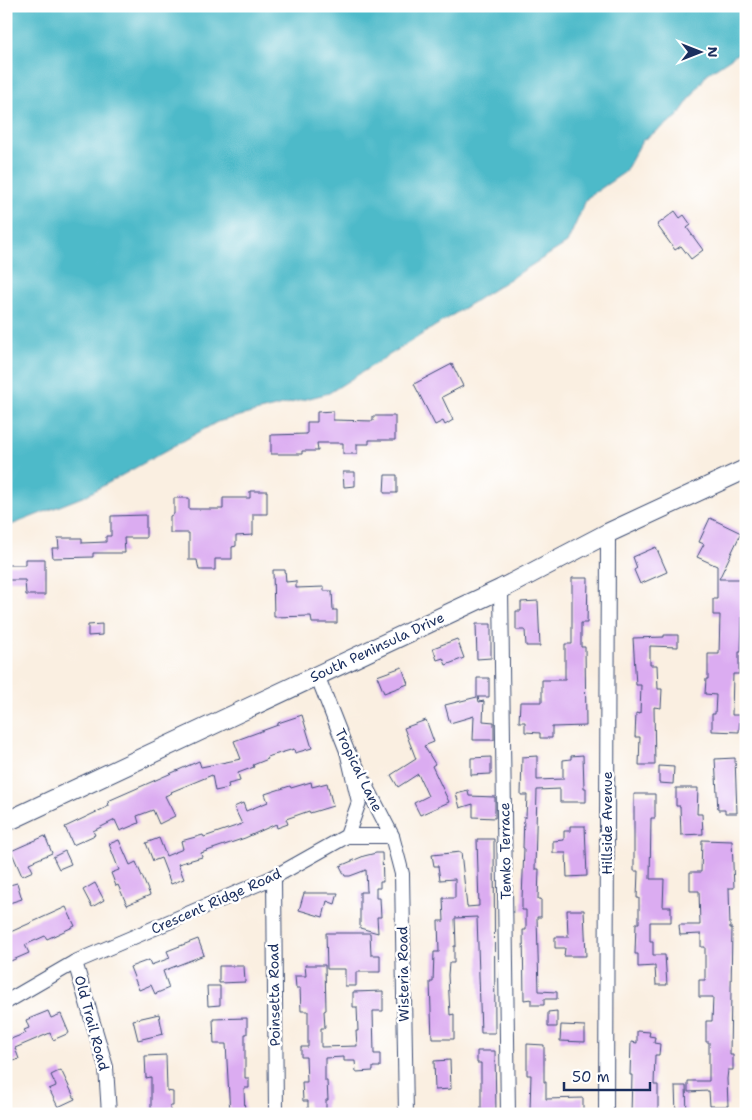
<svg xmlns="http://www.w3.org/2000/svg" width="752" height="1120" viewBox="0 0 752 1120" font-family="'Shantell Sans',sans-serif">
	<rect width="100%" height="100%" fill="#fff"/>
	<filter id="ink" filterUnits="userSpaceOnUse"><feTurbulence type="fractalNoise" baseFrequency=".02" numOctaves="2"/><feDisplacementMap in="SourceGraphic" scale="10" xChannelSelector="R" yChannelSelector="G"/><feConvolveMatrix kernelMatrix="1 2 1 2 8 2 1 2 1" color-interpolation-filters="sRGB"/></filter>
	<filter id="wash" filterUnits="userSpaceOnUse"><feTurbulence type="fractalNoise" baseFrequency=".0096" numOctaves="4" result="noise"/><feDisplacementMap in="SourceGraphic" scale="20" xChannelSelector="R" yChannelSelector="G"/><feGaussianBlur stdDeviation="1.12" result="paint"/><feColorMatrix in="noise" values="0 0 0 0 0 0 0 0 0 0 0 0 0 0 0 0 0 1.4 0 .05"/><feComposite in="paint" operator="in"/></filter>
	<g filter="url(#wash)">
		<rect width="100%" height="100%" fill="#faefe1"/>
		<!-- water -->
		<polygon fill="#4ebac9" stroke="#347494" points="6,6 746,6 746,48 707,74 677,117 642,141 625,172 587,198 567,243 329,393 217,422 85,496 6,527"/>
		<g id="blocks">
			<!-- building -->
			<g fill="#dbacf1">
				<polygon points="675,211 680,218 684,215 691,225 687,228 703,250 691,259 681,246 675,250 657,225"/>
				<polygon points="452,364 463,386 442,397 453,420 445,425 443,421 435,425 414,384"/>
				<polygon points="333,411 333,420 373,421 373,416 395,416 395,440 369,440 369,444 357,444 357,454 343,454 343,443 317,443 318,451 302,451 302,454 271,454 271,435 307,434 307,422 317,422 317,412"/>
				<polygon points="343,472 355,472 355,486 344,487"/>
				<polygon points="385,475 397,475 397,493 384,493"/>
				<polygon points="250,491 267,491 267,514 253,514 253,535 236,536 236,546 232,547 232,559 215,559 215,570 199,570 197,560 189,560 189,533 170,533 170,516 174,514 174,498 189,498 189,509 223,509 223,498 250,498"/>
				<polygon points="146,515 146,538 124,538 125,553 93,553 93,557 53,558 52,548 59,548 58,538 82,538 82,543 106,542 106,536 111,536 111,516"/>
				<polygon points="710,518 741,533 719,579 742,579 742,620 741,652 739,652 739,674 733,674 732,715 740,715 739,732 712,731 712,714 715,714 716,695 705,694 706,679 708,679 708,654 719,654 720,615 713,615 713,599 717,599 717,566 697,557 704,544 699,542"/>
				<polygon points="656,547 667,572 640,584 634,570 637,568 633,557"/>
				<polygon points="25,559 45,559 45,595 26,595 25,580 8,580 8,565 25,565"/>
				<polygon points="273,570 285,570 286,582 296,581 296,588 324,587 324,591 332,591 333,610 337,610 337,623 312,623 311,616 274,617"/>
				<polygon points="572,578 588,578 587,623 581,623 581,647 585,647 586,726 552,727 552,738 540,738 540,733 525,732 525,722 519,722 520,702 542,702 542,680 565,680 565,644 572,644"/>
				<polygon points="538,601 540,646 526,646 525,630 516,630 516,611 521,611 521,602"/>
				<polygon points="102,624 102,635 88,636 88,625"/>
				<polygon points="476,624 491,624 491,658 477,659"/>
				<polygon points="664,635 678,635 678,647 650,646 650,665 657,665 658,689 662,689 661,708 654,707 655,765 639,765 640,737 635,737 636,713 640,714 641,685 636,685 633,638 664,637"/>
				<polygon points="457,639 464,658 446,665 443,658 437,660 433,648"/>
				<polygon points="402,667 408,684 384,693 377,676"/>
				<polygon points="477,678 489,678 489,697 478,697 479,702 484,701 483,721 494,722 494,740 473,740 474,716 450,723 445,705 477,697"/>
				<polygon points="302,715 312,748 295,753 294,749 267,757 268,759 253,765 254,767 238,773 240,781 228,784 229,788 215,791 212,775 171,792 172,793 165,796 175,816 159,824 153,810 137,816 139,823 120,831 115,820 93,831 95,835 73,845 65,827 109,806 108,801 199,761 201,767 241,759 234,741 278,725 278,723"/>
				<polygon points="426,720 434,742 424,746 435,764 432,766 449,802 420,815 414,803 428,796 418,774 398,787 391,775 416,759 404,728"/>
				<polygon points="583,755 584,788 586,788 586,802 560,802 560,789 537,790 535,869 539,869 538,899 541,899 541,917 537,917 539,991 557,992 557,999 544,999 544,1005 531,1005 531,999 524,1000 523,930 526,930 526,910 522,910 522,899 524,848 523,848 524,817 526,817 527,795 521,795 522,757 537,756 537,780 563,779 563,760 571,759 571,756"/>
				<polygon points="491,757 491,774 471,775 471,758"/>
				<polygon points="735,758 737,813 725,813 725,810 718,810 715,759"/>
				<polygon points="659,766 674,767 673,784 659,783"/>
				<polygon points="311,782 312,787 327,783 333,806 310,813 309,811 286,819 288,824 277,828 276,824 245,838 201,853 202,857 178,864 184,879 171,884 161,858 153,861 146,843 159,838 166,856 183,849 181,841 203,835 204,837 242,824 234,807 243,803 246,811 268,802 265,794 290,786 291,788"/>
				<polygon points="676,788 698,788 697,814 702,814 703,834 681,835 680,806 676,806"/>
				<polygon points="468,790 469,796 495,797 495,818 473,817 473,804 460,808 456,793"/>
				<polygon points="634,794 655,794 655,818 651,818 650,879 664,879 663,907 671,907 671,922 650,922 650,941 653,941 653,955 665,955 667,985 656,985 655,966 638,967 638,954 635,954 636,923 639,923 639,898 637,898 638,871 634,871"/>
				<polygon points="570,826 585,826 587,876 567,877 566,853 553,853 553,841 564,840 564,831 570,831"/>
				<polygon points="45,836 52,853 29,863 33,871 22,876 11,851"/>
				<polygon points="477,839 494,839 495,1033 481,1033 477,917 455,918 456,946 454,946 454,963 449,963 448,975 450,1015 454,1014 454,1039 432,1039 430,982 433,982 434,952 439,952 438,921 444,921 443,898 455,898 455,879 440,880 438,866 434,866 432,855 461,852 467,907 479,906"/>
				<polygon points="119,840 130,865 136,862 150,895 127,905 118,885 116,886 111,873 119,870 109,844"/>
				<polygon points="702,840 732,841 734,888 729,888 730,928 732,928 730,1055 733,1055 733,1070 728,1070 727,1079 728,1106 710,1106 709,1091 688,1092 688,1081 709,1081 709,1042 706,1042 706,1021 712,1021 713,997 699,997 699,980 705,980 705,947 701,947 701,934 680,935 679,925 700,925 699,891 690,891 690,872 701,872"/>
				<polygon points="65,851 71,864 59,869 53,857"/>
				<polygon points="376,853 382,853 383,882 380,882 380,888 376,888 376,898 380,898 381,917 377,917 378,933 360,928 360,892 367,892 366,870 350,876 345,876 340,866 364,856"/>
				<polygon points="17,883 22,899 6,904 6,886"/>
				<polygon points="95,883 104,900 92,907 83,890"/>
				<polygon points="304,893 338,893 335,904 327,901 323,917 299,910"/>
				<polygon points="66,907 75,926 47,939 45,936 25,945 29,953 6,963 6,934"/>
				<polygon points="567,910 584,910 586,956 564,956 565,948 555,948 555,937 568,937"/>
				<polygon points="326,933 370,933 371,955 380,955 380,972 356,972 356,986 345,986 345,969 327,969"/>
				<polygon points="198,939 204,955 163,971 169,988 155,994 151,985 139,990 130,967 149,960 151,965 170,958 167,951"/>
				<polygon points="305,965 325,965 326,1010 324,1011 325,1028 321,1028 321,1047 357,1046 356,1031 358,1031 357,1007 353,1007 353,992 383,991 383,1011 373,1011 374,1054 380,1054 380,1067 373,1067 373,1071 356,1072 355,1061 344,1061 344,1057 325,1058 325,1081 327,1081 328,1100 326,1100 326,1114 308,1114 308,1101 303,1101 302,1082 307,1082 306,1057 301,1057 301,1047 308,1047 308,1011 301,1011 300,988 296,988 295,976 306,976"/>
				<polygon points="219,966 244,966 245,982 219,983"/>
				<polygon points="207,986 220,986 220,1005 208,1006"/>
				<polygon points="48,1011 51,1018 61,1014 69,1033 53,1040 50,1033 15,1048 19,1059 6,1064 6,1028 11,1039 26,1033 24,1030 29,1028 26,1020"/>
				<polygon points="557,1011 557,1027 548,1027 548,1012"/>
				<polygon points="159,1014 163,1034 138,1040 133,1020"/>
				<polygon points="247,1018 247,1034 245,1034 245,1078 249,1078 249,1088 244,1088 245,1114 230,1114 226,1044 214,1044 213,1019"/>
				<polygon points="561,1025 585,1026 585,1042 560,1041"/>
				<polygon points="637,1031 650,1032 649,1036 655,1037 654,1043 660,1044 659,1055 655,1055 654,1085 658,1085 658,1114 631,1114 632,1075 630,1075 631,1042 637,1043"/>
				<polygon points="527,1044 544,1045 544,1082 546,1082 546,1099 583,1098 583,1114 559,1114 559,1111 530,1110 531,1075 527,1075"/>
				<polygon points="477,1051 495,1051 496,1114 481,1114 481,1063 477,1063"/>
				<polygon points="166,1055 167,1091 173,1092 173,1106 170,1106 170,1114 153,1114 153,1109 151,1109 151,1077 146,1078 145,1056"/>
				<polygon points="450,1060 451,1089 435,1090 434,1061"/>
				<polygon points="61,1070 75,1099 58,1107 49,1089 56,1086 51,1075"/>
				<polygon points="675,1086 686,1086 687,1114 676,1114"/>
			</g>
		</g>
	</g>
	<g filter="url(#ink)">
		<use href="#blocks" fill-opacity="0" stroke="#3c4c72" stroke-width="1"/>
		<g fill="none" stroke-linecap="round" stroke-linejoin="round">
			<!-- street casing -->
			<g stroke="#3c4c72" stroke-width="16">
				<g id="street">
					<polyline points="501,589 508,1114"/>
					<polyline points="317,675 347,751 354,762 392,836 402,874 406,1114"/>
					<polyline points="347,836 392,836"/>
					<polyline points="274,877 276,1114"/>
					<polyline points="75,962 106,1067 109,1114"/>
					<polyline points="6,1002 75,962 274,877 347,836 359,802 347,751"/>
					<polyline points="606,1114 608,533"/>
				</g>
			</g>
			<!-- secondary casing -->
			<g stroke="#3c4c72" stroke-width="21">
				<polyline id="secondary" points="6,822 501,589 608,533 746,469"/>
			</g>
			<!-- street -->
			<use href="#street" stroke="#fff" stroke-width="14"/>
			<!-- secondary -->
			<use href="#secondary" stroke="#fff" stroke-width="19"/>
		</g>
	</g>
	<g text-anchor="middle" stroke-width="5" stroke-linejoin="round" paint-order="stroke">
		<!-- street labels -->
		<g font-size="14" fill="#1b2f5e" stroke="#fff">
			<text transform="translate(377 647) rotate(-25)" y="5">South Peninsula Drive</text>
			<text transform="translate(359 770) rotate(64)" y="5">Tropical Lane</text>
			<text transform="translate(607 823) rotate(-90)" y="5">Hillside Avenue</text>
			<text transform="translate(505 851) rotate(-91)" y="5">Temko Terrace</text>
			<text transform="translate(216 901) rotate(-24)" y="5">Crescent Ridge Road</text>
			<text transform="translate(403 974) rotate(-91)" y="5">Wisteria Road</text>
			<text transform="translate(274 995) rotate(-91)" y="5">Poinsetta Road</text>
			<text transform="translate(92 1023) rotate(75)" y="5">Old Trail Road</text>
		</g>
	</g>
	<!-- margin -->
	<rect width="752" height="1120" fill="none" stroke="#fff" stroke-width="25"/>
	<!-- north arrow -->
	<g transform="translate(700 52) rotate(90)" stroke="#ffffff" stroke-width="4" paint-order="stroke">
	<path d="M0-4L9 19L0 12L-9 19Z" fill="#1b2f5e"/>
	<text y="-8" font-size="14" font-weight="bold" text-anchor="middle" fill="#1b2f5e">N</text>
	</g>
	<!-- scale -->
	<path d="M564 1082v8h86v-8" fill="none" stroke="#1b2f5e" stroke-width="2.5"/>
	<text x="572" y="1082" font-size="15" fill="#1b2f5e" stroke="#ffffff" stroke-width="4" paint-order="stroke">50 m</text>
</svg>
